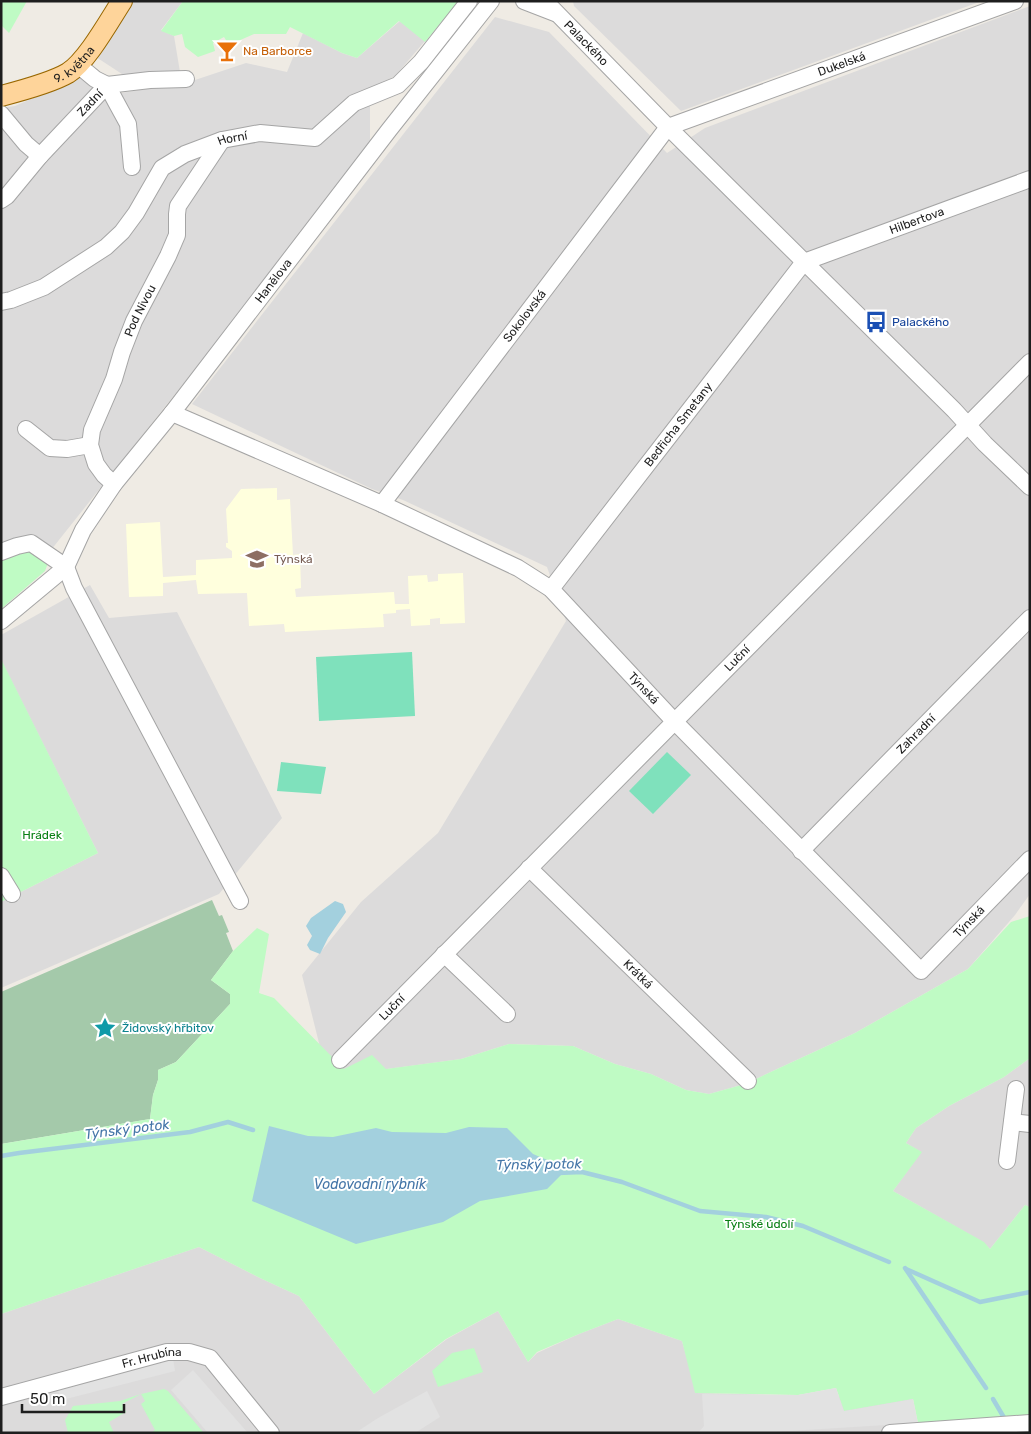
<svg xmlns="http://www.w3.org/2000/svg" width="1031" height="1434" viewBox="0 0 1031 1434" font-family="Rubik,sans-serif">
	<rect width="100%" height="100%" fill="#efebe4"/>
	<!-- residential -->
	<g fill="#dcdbdb">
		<polygon points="132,1 183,1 161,30 174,36 180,72 138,78 122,74 96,57"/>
		<polygon points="573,1 982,1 681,111 574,6"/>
		<polygon points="1030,6 1030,894 1015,915 968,969 855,1033 745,1084 709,1094 686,1090 651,1074 615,1064 573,1046 509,1044 461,1059 372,1071 326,1071 302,975 361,902 438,833 566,621 547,567 403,500 372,489 192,404 495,17 549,32 667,153 705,128"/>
		<polygon points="400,21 425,41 395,76 370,89 370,149 51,550 1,564 1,108 15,106 84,76 102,96 189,82 246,63 287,72 303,33 342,53 357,58"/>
		<polygon points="90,585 109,618 177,612 282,818 219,894 1,988 1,902 98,853 1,660 1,635"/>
		<polygon points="1030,1058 1030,1207 1025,1205 990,1249 983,1242 893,1191 921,1152 906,1143 916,1128 949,1106 1004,1077"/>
		<polygon points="199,1247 260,1278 299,1296 374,1394 447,1339 498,1311 528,1362 537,1353 579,1334 618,1319 682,1341 697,1393 913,1399 890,1433 1,1433 1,1314"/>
	</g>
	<!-- education -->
	<polygon fill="#ffd" points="277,488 277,500 290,499 293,555 300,554 301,588 295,589 296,597 394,592 395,604 409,604 408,576 427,575 428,582 438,581 438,574 463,573 465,623 440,624 440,618 430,619 430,625 411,626 410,609 396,610 396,613 383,614 384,627 285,632 284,624 249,626 247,593 198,594 196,580 163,583 163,596 129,597 126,524 160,522 163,577 196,575 196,560 232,558 232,551 226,547 226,543 228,543 226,509 241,489"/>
	<!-- cemetery -->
	<polygon fill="#a4c9aa" points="212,900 219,916 222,915 229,932 226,933 233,951 211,980 230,994 230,1004 176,1062 158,1070 158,1080 153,1095 150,1119 1,1144 1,992"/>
	<!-- park -->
	<g fill="#bffbc4">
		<polygon points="1,1 27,1 9,33 1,25"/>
		<polygon points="183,1 459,1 425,42 399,21 357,58 342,53 290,27 286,34 254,34 229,45 224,37 213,43 215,51 198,57 185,47 182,34 174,36 161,31"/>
		<polygon points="28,550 48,563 45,571 1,609 1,559"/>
		<polygon points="1,659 98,853 1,902"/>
		<polygon points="1030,916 1030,1058 1004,1077 949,1106 916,1128 906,1143 922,1152 893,1191 984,1242 990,1249 1025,1205 1030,1207 1030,1433 920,1433 913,1399 844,1411 836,1388 798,1395 695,1393 682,1341 618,1319 579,1334 537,1352 528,1362 498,1311 446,1339 374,1394 299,1296 260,1278 199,1247 1,1314 1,1144 150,1119 153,1095 158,1080 158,1070 176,1062 230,1004 230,994 211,980 233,951 257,928 269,934 259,993 274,998 344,1069 372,1055 386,1069 461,1059 509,1044 573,1046 615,1064 651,1074 686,1090 709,1094 745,1084 855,1033 968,969 1011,922"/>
		<polygon points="474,1348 483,1372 438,1387 432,1371 452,1353"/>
		<polygon points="164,1389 168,1391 204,1433 151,1433 155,1430 141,1404 145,1401 141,1394 122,1404 126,1412 109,1422 114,1433 68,1433 65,1420 73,1406 120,1401 141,1394"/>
	</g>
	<!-- pitch -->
	<g fill="#7fe1bc">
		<polygon points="412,652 415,716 319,721 316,657"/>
		<polygon points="667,752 691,775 653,814 629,791"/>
		<polygon points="281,762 326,767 321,794 277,791"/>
	</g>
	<!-- parking -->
	<g fill="#e2e2e2">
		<polygon points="173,1358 175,1371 62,1400 56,1386"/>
		<polygon points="193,1370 248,1433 208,1433 171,1390"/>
		<polygon points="836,1388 844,1411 913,1399 918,1423 760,1433 698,1433 704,1426 702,1394 798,1395"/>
		<polygon points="427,1391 440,1417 415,1433 355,1433 378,1418"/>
	</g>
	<!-- water -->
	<g fill="#a3d0de">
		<polygon points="335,901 343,904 346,912 328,938 320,954 310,950 307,945 312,936 306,926 311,918"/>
		<polygon points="269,1126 308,1136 333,1137 376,1128 392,1132 446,1133 469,1127 507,1128 533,1154 564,1167 562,1174 547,1189 480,1201 443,1222 356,1244 252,1201"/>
	</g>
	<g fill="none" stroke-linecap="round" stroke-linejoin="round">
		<!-- stream -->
		<g stroke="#a3d0de" stroke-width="4.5">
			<polyline points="1,1156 19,1153 190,1132 228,1122 253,1130"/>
			<polyline points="558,1173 582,1172 622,1182 700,1211 766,1217 803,1226 889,1262"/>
			<polyline points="905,1268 986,1388"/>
			<polyline points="906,1269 980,1302 1030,1292"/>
			<polyline points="993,1399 1006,1421"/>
		</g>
		<!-- minor casing -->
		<g stroke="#a5a5a5" stroke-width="18">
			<g id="minor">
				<polyline points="524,1 555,13"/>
				<path id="s1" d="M545,1l123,126 286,283 31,34 45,43"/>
				<polyline points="77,64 95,79 107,85 116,102 128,124 132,167"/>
				<polyline points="1,114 26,144 40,156"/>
				<path id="s2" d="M1,200l6,-4 33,-40 67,-71 43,-5 36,-1"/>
				<path id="s3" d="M804,262l226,-83"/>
				<path id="s4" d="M1,302l10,-2 33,-13 62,-40 16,-15 14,-19 26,-45 23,-14 37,-14 38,-7 55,5 39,-35 44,-18 23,-23 48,-61"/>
				<path id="s5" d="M172,413l210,91 136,64 33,21 124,133 246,249 109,-112"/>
				<polyline points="26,429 50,448 67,449 90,445"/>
				<path id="s6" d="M114,484l-10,-9 -8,-11 -6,-19 2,-15 22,-51 8,-27 12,-31 34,-65 9,-21v-21l1,-8 44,-66"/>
				<path id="s7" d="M382,504l286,-377 347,-126"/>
				<polyline points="1,552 17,546 31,543 66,567"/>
				<polyline points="66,567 74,588 240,901"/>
				<path id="s8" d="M551,589l253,-327"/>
				<path id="s9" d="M1,621l65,-54 17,-37 31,-46 58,-71 217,-283 102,-129"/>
				<path id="s10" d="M801,851l229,-233"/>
				<path id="s11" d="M529,868l219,213"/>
				<polyline points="1,876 12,894"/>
				<polyline points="444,954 507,1014"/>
				<path id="s12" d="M340,1060l690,-698"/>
				<polyline points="1012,1122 1030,1124"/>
				<polyline points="1007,1161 1016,1089"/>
				<path id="s13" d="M1,1397l166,-45h22l21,6 61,75"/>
				<polyline points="890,1433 1030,1423"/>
			</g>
		</g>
		<!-- major casing -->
		<g stroke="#986700" stroke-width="22">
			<g id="major">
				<path id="s14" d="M1,96c19,-5 50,-13 67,-23 19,-12 41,-52 54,-72"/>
			</g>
		</g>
		<!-- minor -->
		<use href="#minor" stroke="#fff" stroke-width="16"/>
		<!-- major -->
		<use href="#major" stroke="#fed49a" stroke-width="20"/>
	</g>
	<!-- icons -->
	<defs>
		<g id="bar-bare" transform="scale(1.725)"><path d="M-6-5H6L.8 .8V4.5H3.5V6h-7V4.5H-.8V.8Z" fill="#e8710a" stroke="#fff" stroke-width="2.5" paint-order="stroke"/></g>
		<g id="bus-bare" transform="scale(1.725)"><path d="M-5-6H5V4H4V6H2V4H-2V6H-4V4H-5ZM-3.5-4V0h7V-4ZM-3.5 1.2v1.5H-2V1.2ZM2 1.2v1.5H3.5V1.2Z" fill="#1a4fb4" stroke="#fff" stroke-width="2.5" paint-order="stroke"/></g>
		<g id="school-bare" transform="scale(1.725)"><path d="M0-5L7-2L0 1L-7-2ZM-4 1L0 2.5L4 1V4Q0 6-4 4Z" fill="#8d6e63" stroke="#fff" stroke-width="2.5" paint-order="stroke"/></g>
		<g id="sight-bare" transform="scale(1.725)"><path d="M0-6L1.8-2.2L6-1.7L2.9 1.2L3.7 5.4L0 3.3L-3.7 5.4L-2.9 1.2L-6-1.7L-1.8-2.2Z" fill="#0f9aa8" stroke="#fff" stroke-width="2.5" paint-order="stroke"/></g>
	</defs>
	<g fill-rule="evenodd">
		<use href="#bar-bare" x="227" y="51"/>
		<use href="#bus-bare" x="876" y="322"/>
		<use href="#school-bare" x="257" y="559"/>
		<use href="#sight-bare" x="105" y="1028"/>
	</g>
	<g text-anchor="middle" stroke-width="4" stroke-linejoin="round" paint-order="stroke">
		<!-- street labels -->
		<g font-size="12" fill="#1e1e1e" stroke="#fff">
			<text dy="4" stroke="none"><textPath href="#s1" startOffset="59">Palackého</textPath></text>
			<text dy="4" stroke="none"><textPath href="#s14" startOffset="81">9. května</textPath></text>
			<text dy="4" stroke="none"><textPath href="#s7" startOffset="658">Dukelská</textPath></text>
			<text dy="4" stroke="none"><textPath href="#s2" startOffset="132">Zadní</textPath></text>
			<text dy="4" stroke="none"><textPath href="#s4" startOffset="294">Horní</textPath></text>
			<text dy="4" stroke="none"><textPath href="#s3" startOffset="120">Hilbertova</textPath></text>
			<text dy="4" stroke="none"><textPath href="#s9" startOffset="439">Hanělova</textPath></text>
			<text dy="4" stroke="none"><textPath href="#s6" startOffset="191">Pod Nivou</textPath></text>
			<text dy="4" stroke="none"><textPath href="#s7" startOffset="236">Sokolovská</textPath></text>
			<text dy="4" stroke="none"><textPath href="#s8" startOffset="208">Bedřicha Smetany</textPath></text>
			<text dy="4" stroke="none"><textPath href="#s12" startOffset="565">Luční</textPath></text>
			<text dy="4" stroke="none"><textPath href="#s5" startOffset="554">Týnská</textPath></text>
			<text dy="4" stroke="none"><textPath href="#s10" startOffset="164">Zahradní</textPath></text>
			<text dy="4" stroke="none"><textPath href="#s5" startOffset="1019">Týnská</textPath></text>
			<text dy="4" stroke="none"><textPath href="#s11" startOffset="152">Krátká</textPath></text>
			<text dy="4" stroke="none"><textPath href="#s12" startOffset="74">Luční</textPath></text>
			<text dy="4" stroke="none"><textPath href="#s13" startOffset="156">Fr. Hrubína</textPath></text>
		</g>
		<!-- food labels -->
		<g font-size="12" fill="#c56008" stroke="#fff" text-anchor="start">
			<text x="243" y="55">Na Barborce</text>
		</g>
		<!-- transit labels -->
		<g font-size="12" fill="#164399" stroke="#fff" text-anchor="start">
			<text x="892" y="326">Palackého</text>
		</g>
		<!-- education labels -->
		<g font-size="12" fill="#785e54" stroke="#fff" text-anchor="start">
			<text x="274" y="563">Týnská</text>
		</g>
		<!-- park labels -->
		<g font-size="12" fill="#087f13" stroke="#fff">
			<text x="42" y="839">Hrádek</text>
			<text x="759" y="1228">Týnské údolí</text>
		</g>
		<!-- culture labels -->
		<g font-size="12" fill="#0d838f" stroke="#fff" text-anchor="start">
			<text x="122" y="1032">Židovský hřbitov</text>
		</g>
		<!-- water labels -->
		<g font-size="14" font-style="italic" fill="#4576a8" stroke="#fff">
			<text transform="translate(127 1129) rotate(-7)" y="5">Týnský potok</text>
			<text transform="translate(539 1164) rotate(-1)" y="5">Týnský potok</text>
			<text x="370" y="1189">Vodovodní rybník</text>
		</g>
	</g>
	<!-- border -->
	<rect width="1031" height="1434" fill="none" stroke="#1e1e1e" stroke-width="5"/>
	<!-- scale -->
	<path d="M22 1404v8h102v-8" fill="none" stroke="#1e1e1e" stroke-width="2.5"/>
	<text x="30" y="1404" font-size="15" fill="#1e1e1e" stroke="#ffffff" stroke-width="4" paint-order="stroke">50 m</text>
</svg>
